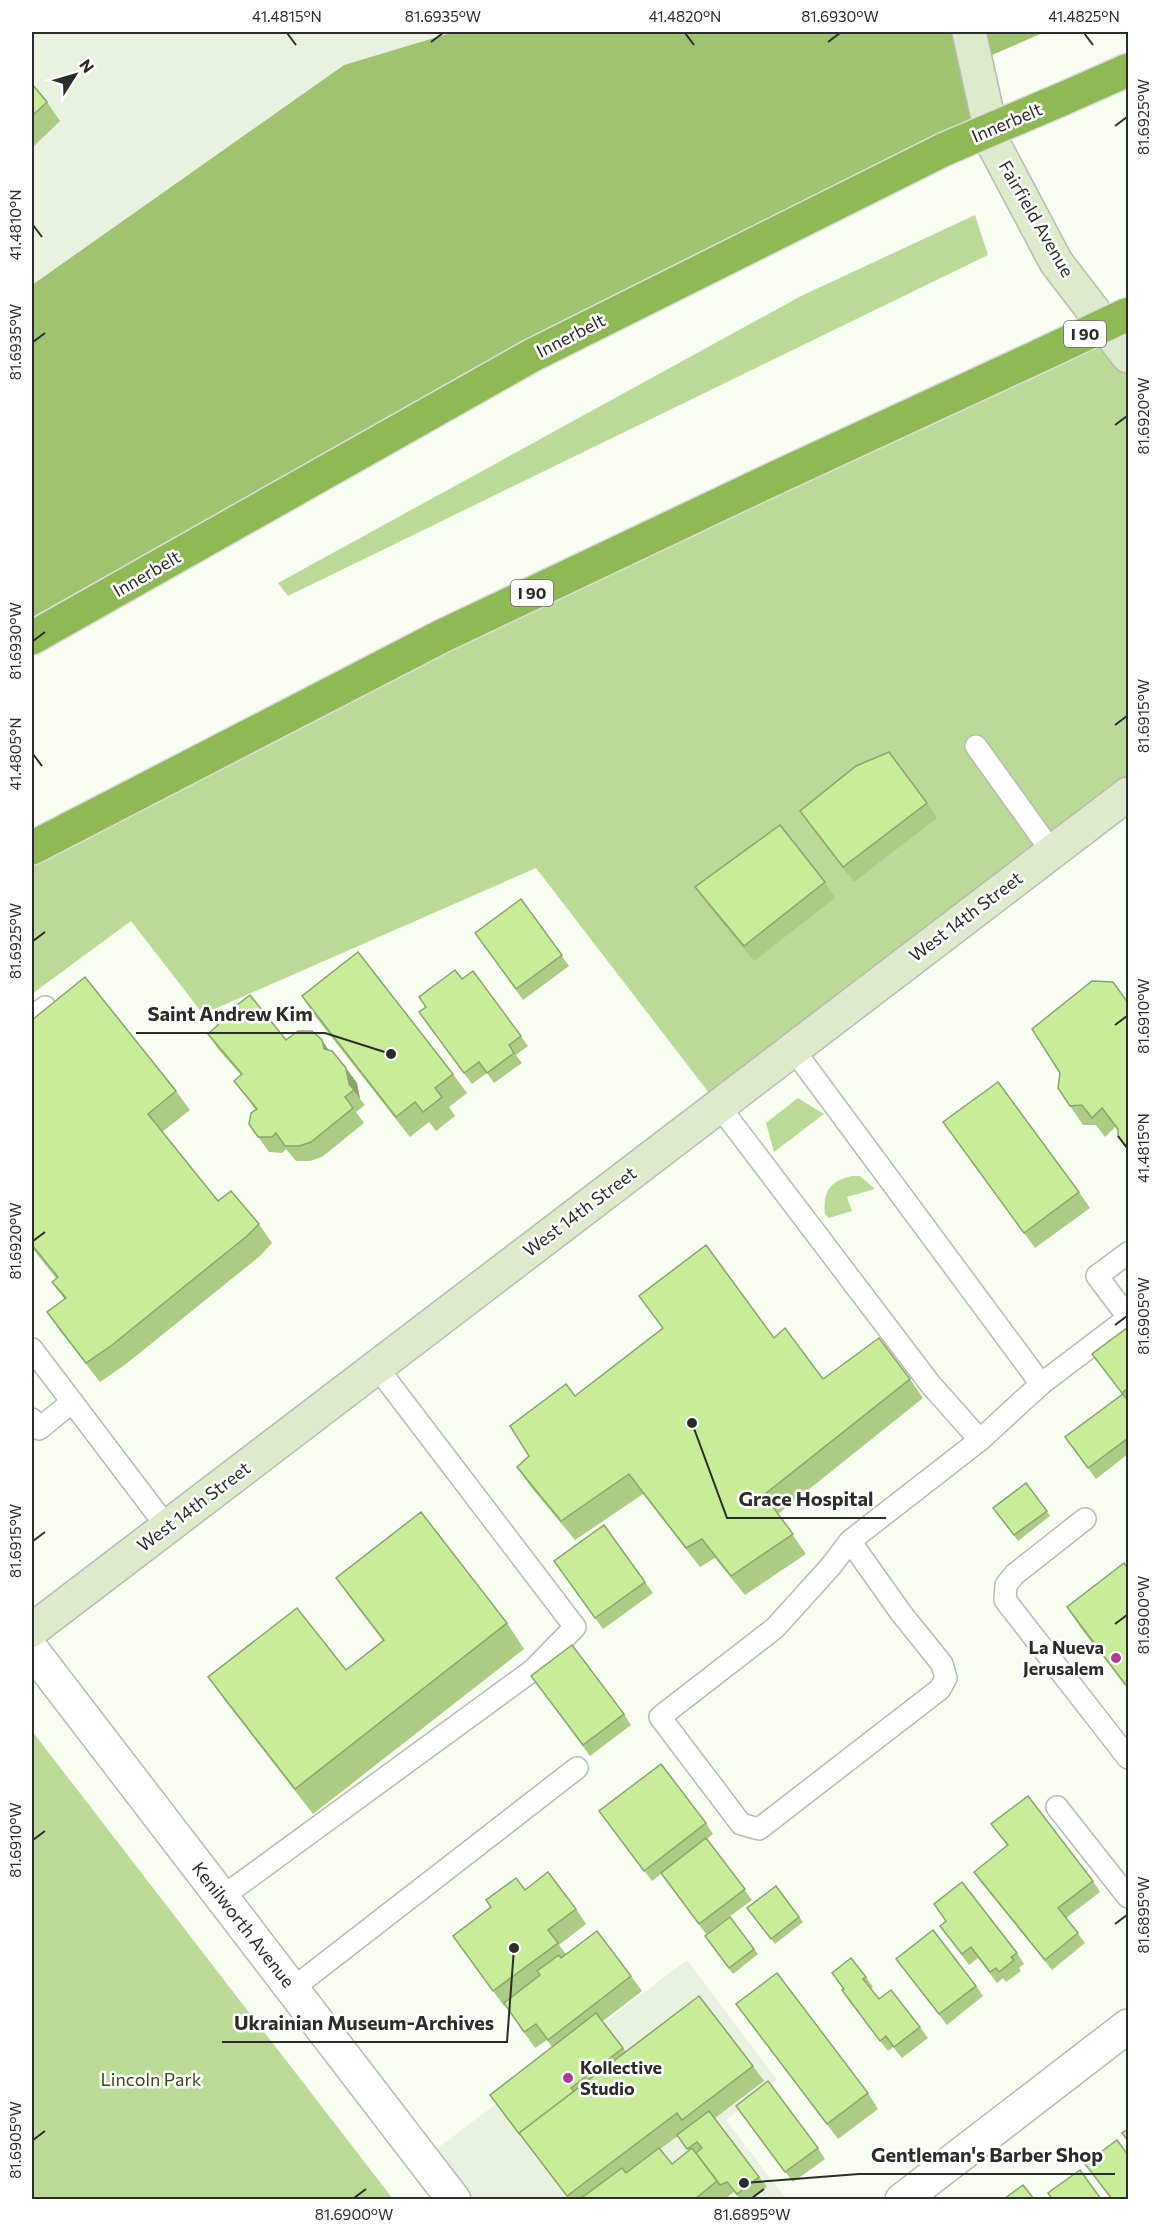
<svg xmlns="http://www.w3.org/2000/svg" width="1160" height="2231" viewBox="0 0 1160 2231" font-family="Commissioner,sans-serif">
	<rect width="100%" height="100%" fill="#f7fdf1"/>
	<!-- built -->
	<g fill="#e9f2df">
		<polygon points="32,32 454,32 344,65 32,285"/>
		<polygon points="687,1960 777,2080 726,2120 786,2199 454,2199 423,2159"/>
	</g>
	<!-- green -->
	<g fill="#bcda97">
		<polygon points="975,215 988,255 288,596 278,583 801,296"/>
		<polygon points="1104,325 1128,356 1128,794 719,1106 536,868 203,1014 131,921 32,994 32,848"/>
		<polygon points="798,1098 824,1114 774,1152 766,1123"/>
		<path d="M852,1176h8l15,13 -28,8 5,14 -23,7 -4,-4c-2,-22 4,-33 27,-38z"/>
		<polygon points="32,1731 393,2199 32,2199"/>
	</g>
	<!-- forest -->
	<polygon fill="#a0c372" points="454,32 1045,32 976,62 990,130 32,638 32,285 344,65"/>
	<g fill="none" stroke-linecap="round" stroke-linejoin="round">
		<!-- lane casing -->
		<g stroke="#b7bcb1" stroke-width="24">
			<g id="lane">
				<polyline points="976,746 1052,852"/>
				<polyline points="32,1017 45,1007"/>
				<polyline points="793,1049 1041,1384"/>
				<polyline points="719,1106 931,1385 980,1440"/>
				<polyline points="1128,1253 1097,1276 1128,1317"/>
				<polyline points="32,1349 167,1527"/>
				<polyline points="32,1419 39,1429 72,1402"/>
				<polyline points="1085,1519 1015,1574 1006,1585 1005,1600 1128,1758"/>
				<polyline points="850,1541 901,1613 942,1664 946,1678 940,1689 759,1829 741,1824 660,1717 775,1628 831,1566 850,1541 980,1440 1041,1384 1128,1318"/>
				<polyline points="1057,1807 1128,1897"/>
				<polyline points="222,1897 533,1670 575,1627 376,1366"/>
				<polyline points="292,1989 577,1768"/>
			</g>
		</g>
		<!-- street casing -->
		<g stroke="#b7bcb1" stroke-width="36">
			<g id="street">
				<polyline points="32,1650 454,2200"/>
				<polyline points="902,2200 1128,2026"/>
			</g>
		</g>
		<!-- secondary casing -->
		<g stroke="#b7bcb1" stroke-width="36">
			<g id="secondary">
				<polyline points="969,32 994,145 1056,262 1128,356"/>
				<polyline points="32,1630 1128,794"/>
			</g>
		</g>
		<!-- highway casing -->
		<g stroke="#ddd" stroke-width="36">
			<g id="highway">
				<polyline points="1060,100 1128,70"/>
				<polyline points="32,638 531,356 945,149"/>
				<polyline points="32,848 442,636 775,478 1041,355"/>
			</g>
		</g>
		<!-- lane -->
		<use href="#lane" stroke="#fff" stroke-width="21"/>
		<!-- street -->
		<use href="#street" stroke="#fff" stroke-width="33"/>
		<!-- secondary -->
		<use href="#secondary" stroke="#ddeacc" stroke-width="33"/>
		<!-- highway -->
		<use href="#highway" stroke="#8fb954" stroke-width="33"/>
		<!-- highway-bridge casing -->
		<g stroke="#ddd" stroke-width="36" stroke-linecap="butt">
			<g id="highway-bridge">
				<polyline points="945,149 1060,100"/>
				<polyline points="1041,355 1128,314"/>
			</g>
		</g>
		<!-- highway-bridge -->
		<use href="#highway-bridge" stroke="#8fb954" stroke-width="33"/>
	</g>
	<!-- wall -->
	<g fill="#accb84" fill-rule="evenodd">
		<polygon points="32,84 47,102 60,121 32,148"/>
		<polygon points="927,803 937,818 854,882 810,826 800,811"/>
		<polygon points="825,882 835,898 754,961 706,903 695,887"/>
		<polygon points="521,899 569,966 523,1000 475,933"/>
		<polygon points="462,979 521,1036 528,1046 516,1055 522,1063 494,1083 487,1073 472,1084 419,1012"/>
		<polygon points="302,996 453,1074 467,1093 449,1107 455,1116 436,1131 429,1122 410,1137 315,1016"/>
		<polygon points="1128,1003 1128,1151 1118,1136 1118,1131 1115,1127 1105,1137 1096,1125 1083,1125 1058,1088"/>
		<polygon points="32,1020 176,1091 190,1110 162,1132 218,1201 259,1224 272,1243 260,1256 126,1364 100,1382 60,1331 47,1312 65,1300 52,1282 56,1278 32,1248"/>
		<polygon points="218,1025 329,1050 357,1083 360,1099 365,1105 356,1112 364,1123 322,1157 310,1161 296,1161 286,1149 282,1153 269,1152 249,1124 256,1110 234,1081 241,1075 218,1049 208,1034"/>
		<polygon points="954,1137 1079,1192 1090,1208 1035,1248"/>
		<polygon points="639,1296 774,1338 823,1379 910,1379 923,1398 778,1514 806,1554 745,1595 715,1558 700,1567 643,1494 575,1540 531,1487 517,1467 529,1456 575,1396 663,1329"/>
		<polygon points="1128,1330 1128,1454 1096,1479 1065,1437 1122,1394 1092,1354"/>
		<polygon points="1026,1483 1050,1516 1018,1541 993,1508"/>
		<polygon points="604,1525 653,1593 603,1629 554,1561"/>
		<polygon points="1128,1569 1128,1689 1080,1627 1067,1607"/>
		<polygon points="336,1578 507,1623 524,1649 313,1814 226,1702 208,1677 346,1670 383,1641 354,1603"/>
		<polygon points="531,1676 624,1714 631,1725 590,1756"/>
		<polygon points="599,1811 706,1823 713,1834 707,1839 752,1900 706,1934 661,1874 652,1881"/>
		<polygon points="991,1824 1093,1881 1100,1892 1066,1918 1085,1943 1052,1970 981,1882 974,1872 1007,1845"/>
		<polygon points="776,1886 803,1922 775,1944 747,1908"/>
		<path d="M525,1890l51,19 10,15 -27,21 7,9 65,22 11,15 -39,30 23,31 127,14 11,15 -49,37 52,69 -17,12h-10l-6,-7 -10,7h-155l-79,-104 62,-48 -5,-7 -12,8 -30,-43 -1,1 -51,-70zM678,2136l11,15 -17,13 -12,-15z"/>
		<polygon points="730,1917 758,1954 733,1974 705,1936"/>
		<polygon points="940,1926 1017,1953 1024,1964 1019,1968 1021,1971 1006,1982 1003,1978 997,1983 978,1958 969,1965"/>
		<polygon points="896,1959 976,1986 983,1996 947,2025"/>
		<polygon points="832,1973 866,1977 873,1987 871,1989 879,1999 920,2027 928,2038 902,2058 893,2047 888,2051 849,2001 842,1990 844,1989"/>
		<polygon points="736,2004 868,2093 878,2109 838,2139"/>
		<polygon points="736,2106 818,2148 825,2159 793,2182"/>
	</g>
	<!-- shaded-wall -->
	<g fill="#8ca56c">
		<polygon points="322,1040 332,1055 324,1049"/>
		<polygon points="346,1068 357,1083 360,1099 349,1084"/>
	</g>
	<!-- building -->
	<g fill="#c8ec9a" stroke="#8ca56c" stroke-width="1.5">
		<polygon points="32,84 47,102 32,116"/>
		<polygon points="889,752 927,803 843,867 800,811 856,766"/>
		<polygon points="780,825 825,882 744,946 695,887"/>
		<polygon points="521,899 562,955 516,989 475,933"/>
		<polygon points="358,952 453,1074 435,1088 442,1097 423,1112 415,1102 396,1117 302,996"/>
		<polygon points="455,970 462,979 473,971 521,1036 509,1045 514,1053 487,1073 479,1062 464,1073 419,1012 426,1007 419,997"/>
		<polygon points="85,977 176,1091 148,1114 218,1201 231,1191 259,1224 247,1236 112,1345 86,1363 47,1312 66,1298 52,1282 58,1277 32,1245 32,1020"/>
		<polygon points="1092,981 1113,982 1128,1003 1128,1146 1124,1144 1118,1136 1118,1129 1102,1108 1092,1118 1082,1105 1070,1106 1058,1088 1060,1073 1032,1029"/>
		<polygon points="250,995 286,1040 298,1031 312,1031 322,1040 324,1049 332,1051 346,1068 349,1084 354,1090 345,1097 353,1108 311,1142 299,1146 285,1146 276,1133 272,1137 258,1137 249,1124 251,1113 257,1109 234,1081 242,1074 208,1034 218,1025 216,1021"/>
		<polygon points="998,1082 1079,1192 1024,1233 943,1122"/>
		<polygon points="706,1245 774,1338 785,1328 823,1379 879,1338 910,1379 764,1495 793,1534 731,1576 702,1539 686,1548 629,1474 561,1521 517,1467 529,1456 510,1426 566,1384 575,1396 663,1328 639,1296"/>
		<polygon points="1127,1328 1128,1330 1128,1388 1122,1393 1092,1354"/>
		<polygon points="1123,1394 1128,1401 1128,1438 1088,1468 1065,1437"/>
		<polygon points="1026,1483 1047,1511 1014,1535 993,1508"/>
		<polygon points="421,1512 507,1623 295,1789 208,1677 297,1608 346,1670 384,1640 336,1578"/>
		<polygon points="604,1525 645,1582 595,1618 554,1561"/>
		<polygon points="1124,1563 1128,1569 1128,1688 1067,1607"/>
		<polygon points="572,1645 624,1714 583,1745 531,1676"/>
		<polygon points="661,1764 706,1823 644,1871 599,1811"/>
		<polygon points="1028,1796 1093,1881 1058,1908 1078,1933 1045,1960 974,1872 1008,1845 991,1824"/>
		<polygon points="706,1838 745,1889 699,1924 661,1873"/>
		<polygon points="548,1872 576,1909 548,1930 558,1943 493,1991 453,1936 491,1907 486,1900 516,1878 525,1890"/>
		<polygon points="962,1882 1017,1953 1011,1957 1014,1960 999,1972 996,1968 990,1972 971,1947 962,1954 940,1926 946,1921 934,1904"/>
		<polygon points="776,1886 799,1917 771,1939 747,1908"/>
		<polygon points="730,1917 754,1949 729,1968 705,1936"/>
		<polygon points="933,1930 976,1986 939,2014 896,1959"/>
		<polygon points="597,1931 631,1976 548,2040 536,2024 524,2032 504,2003 540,1975 537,1971 559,1955 561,1958"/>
		<polygon points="851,1958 866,1977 863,1979 879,1999 891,1990 920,2027 894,2047 886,2036 880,2041 842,1990 844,1989 832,1973"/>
		<polygon points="777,1973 868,2093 827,2124 736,2004"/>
		<polygon points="699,1996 753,2066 682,2120 677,2113 567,2196 519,2133"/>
		<polygon points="596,2013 623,2048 571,2088 574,2091 519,2133 520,2135 490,2095"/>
		<polygon points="768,2081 818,2148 785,2172 736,2106"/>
		<polygon points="709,2111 759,2177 737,2194 727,2182 720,2185 696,2153 702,2148 697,2142 687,2149 677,2135"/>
		<polygon points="1128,2129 1128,2141 1122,2133"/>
		<polygon points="1117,2140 1128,2155 1128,2199 1112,2199 1085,2164"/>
		<polygon points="659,2148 672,2164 692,2148 717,2181 695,2199 580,2199 622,2168 626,2173"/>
		<polygon points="1080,2170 1101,2199 1052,2199 1048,2193"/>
		<polygon points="1023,2185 1034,2199 1004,2199"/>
	</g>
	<!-- ticks -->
	<path fill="none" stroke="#2b2d28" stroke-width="2" d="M287,33l9,12M685,33l9,12M1084,33l9,12M431,42l12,-9M828,42l12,-9M1115,126l12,-9M33,225l9,12M33,342l12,-9M1115,425l12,-9M33,641l12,-9M1115,725l12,-9M33,754l9,12M33,941l12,-9M1115,1025l12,-9M1118,1136l9,12M33,1241l12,-9M1115,1325l12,-9M33,1541l12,-9M1115,1624l12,-9M33,1840l12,-9M1115,1924l12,-9M33,2140l12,-9M354,2198l12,-9M752,2198l12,-9"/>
	<!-- markers -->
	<g fill="#ae3b94" stroke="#fff" stroke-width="2">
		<circle cx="1116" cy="1658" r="6"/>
		<circle cx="568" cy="2078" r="6"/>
	</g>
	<g text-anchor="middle" stroke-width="5" stroke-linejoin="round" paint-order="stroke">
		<!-- shield labels -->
		<g fill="#fff" stroke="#6b6c68" stroke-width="1.5">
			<rect x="1064" y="321" width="42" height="26" rx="4.5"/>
			<rect x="511" y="580" width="42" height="26" rx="4.5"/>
		</g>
		<g font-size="16" font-weight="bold" fill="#2b2d28">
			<text x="1085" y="340">I 90</text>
			<text x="532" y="599">I 90</text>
		</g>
		<!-- street labels -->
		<g font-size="18" fill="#2b2d28" stroke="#fff">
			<text transform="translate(1007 123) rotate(-23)" y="6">Innerbelt</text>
			<text transform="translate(1036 219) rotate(60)" y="6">Fairfield Avenue</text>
			<text transform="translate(571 336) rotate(-27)" y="6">Innerbelt</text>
			<text transform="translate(147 574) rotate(-30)" y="6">Innerbelt</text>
			<text transform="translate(966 917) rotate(-37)" y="6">West 14th Street</text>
			<text transform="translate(580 1212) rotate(-37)" y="6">West 14th Street</text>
			<text transform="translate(194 1507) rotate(-37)" y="6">West 14th Street</text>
			<text transform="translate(243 1925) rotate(52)" y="6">Kenilworth Avenue</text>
		</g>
		<!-- poi labels -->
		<g font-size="18" font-weight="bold" fill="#2b2d28" stroke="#fff" text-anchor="end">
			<text x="1104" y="1654">La Nueva<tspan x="1104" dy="21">Jerusalem</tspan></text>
			<text x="580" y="2074" text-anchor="start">Kollective<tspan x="580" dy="21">Studio</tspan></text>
		</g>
		<!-- park labels -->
		<g font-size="18" fill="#354b10" stroke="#fff">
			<text x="151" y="2086">Lincoln Park</text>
		</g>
	</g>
	<!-- callouts -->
	<path fill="none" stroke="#2b2d28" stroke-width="2" d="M391 1054L325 1033H136M692 1423L727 1518H886M514 1948L507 2042H222M744 2183L859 2174H1115"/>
	<g fill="#2b2d28" stroke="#fff" stroke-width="2">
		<circle cx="391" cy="1054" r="6"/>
		<circle cx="692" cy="1423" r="6"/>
		<circle cx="514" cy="1948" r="6"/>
		<circle cx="744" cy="2183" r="6"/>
	</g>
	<g font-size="20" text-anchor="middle" font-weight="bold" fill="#2b2d28" stroke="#fff" stroke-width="5" stroke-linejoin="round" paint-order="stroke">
		<text x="230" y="1021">Saint Andrew Kim</text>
		<text x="806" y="1506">Grace Hospital</text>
		<text x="364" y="2030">Ukrainian Museum-Archives</text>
		<text x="987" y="2162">Gentleman's Barber Shop</text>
	</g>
	<!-- border -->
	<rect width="1160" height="2231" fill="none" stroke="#ffffff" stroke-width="66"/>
	<!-- north arrow -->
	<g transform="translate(75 75) rotate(53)" stroke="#ffffff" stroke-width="4.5" paint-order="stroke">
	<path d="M0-4.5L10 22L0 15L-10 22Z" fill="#2b2d28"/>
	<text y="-9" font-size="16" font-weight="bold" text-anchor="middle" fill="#2b2d28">N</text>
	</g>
	<rect x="33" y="33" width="1094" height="2165" fill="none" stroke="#2b2d28" stroke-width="2"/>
	<g font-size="15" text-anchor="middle" fill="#2b2d28">
		<text x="287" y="22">41.4815°N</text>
		<text x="443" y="22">81.6935°W</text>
		<text x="685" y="22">41.4820°N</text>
		<text x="840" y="22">81.6930°W</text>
		<text x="1084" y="22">41.4825°N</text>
		<text transform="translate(1144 117) rotate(-90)" y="5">81.6925°W</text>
		<text transform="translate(16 225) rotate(-90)" y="5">41.4810°N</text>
		<text transform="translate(16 342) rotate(-90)" y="5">81.6935°W</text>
		<text transform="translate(1144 416) rotate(-90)" y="5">81.6920°W</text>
		<text transform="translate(16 641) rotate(-90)" y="5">81.6930°W</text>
		<text transform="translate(1144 716) rotate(-90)" y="5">81.6915°W</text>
		<text transform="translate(16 754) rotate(-90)" y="5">41.4805°N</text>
		<text transform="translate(16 941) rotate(-90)" y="5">81.6925°W</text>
		<text transform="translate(1144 1016) rotate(-90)" y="5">81.6910°W</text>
		<text transform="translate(1144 1148) rotate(-90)" y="5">41.4815°N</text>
		<text transform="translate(16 1241) rotate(-90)" y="5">81.6920°W</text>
		<text transform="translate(1144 1316) rotate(-90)" y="5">81.6905°W</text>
		<text transform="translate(16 1541) rotate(-90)" y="5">81.6915°W</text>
		<text transform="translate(1144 1615) rotate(-90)" y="5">81.6900°W</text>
		<text transform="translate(16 1840) rotate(-90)" y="5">81.6910°W</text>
		<text transform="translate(1144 1915) rotate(-90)" y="5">81.6895°W</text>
		<text transform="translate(16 2140) rotate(-90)" y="5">81.6905°W</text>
		<text x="354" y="2220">81.6900°W</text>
		<text x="752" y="2220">81.6895°W</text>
	</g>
</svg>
